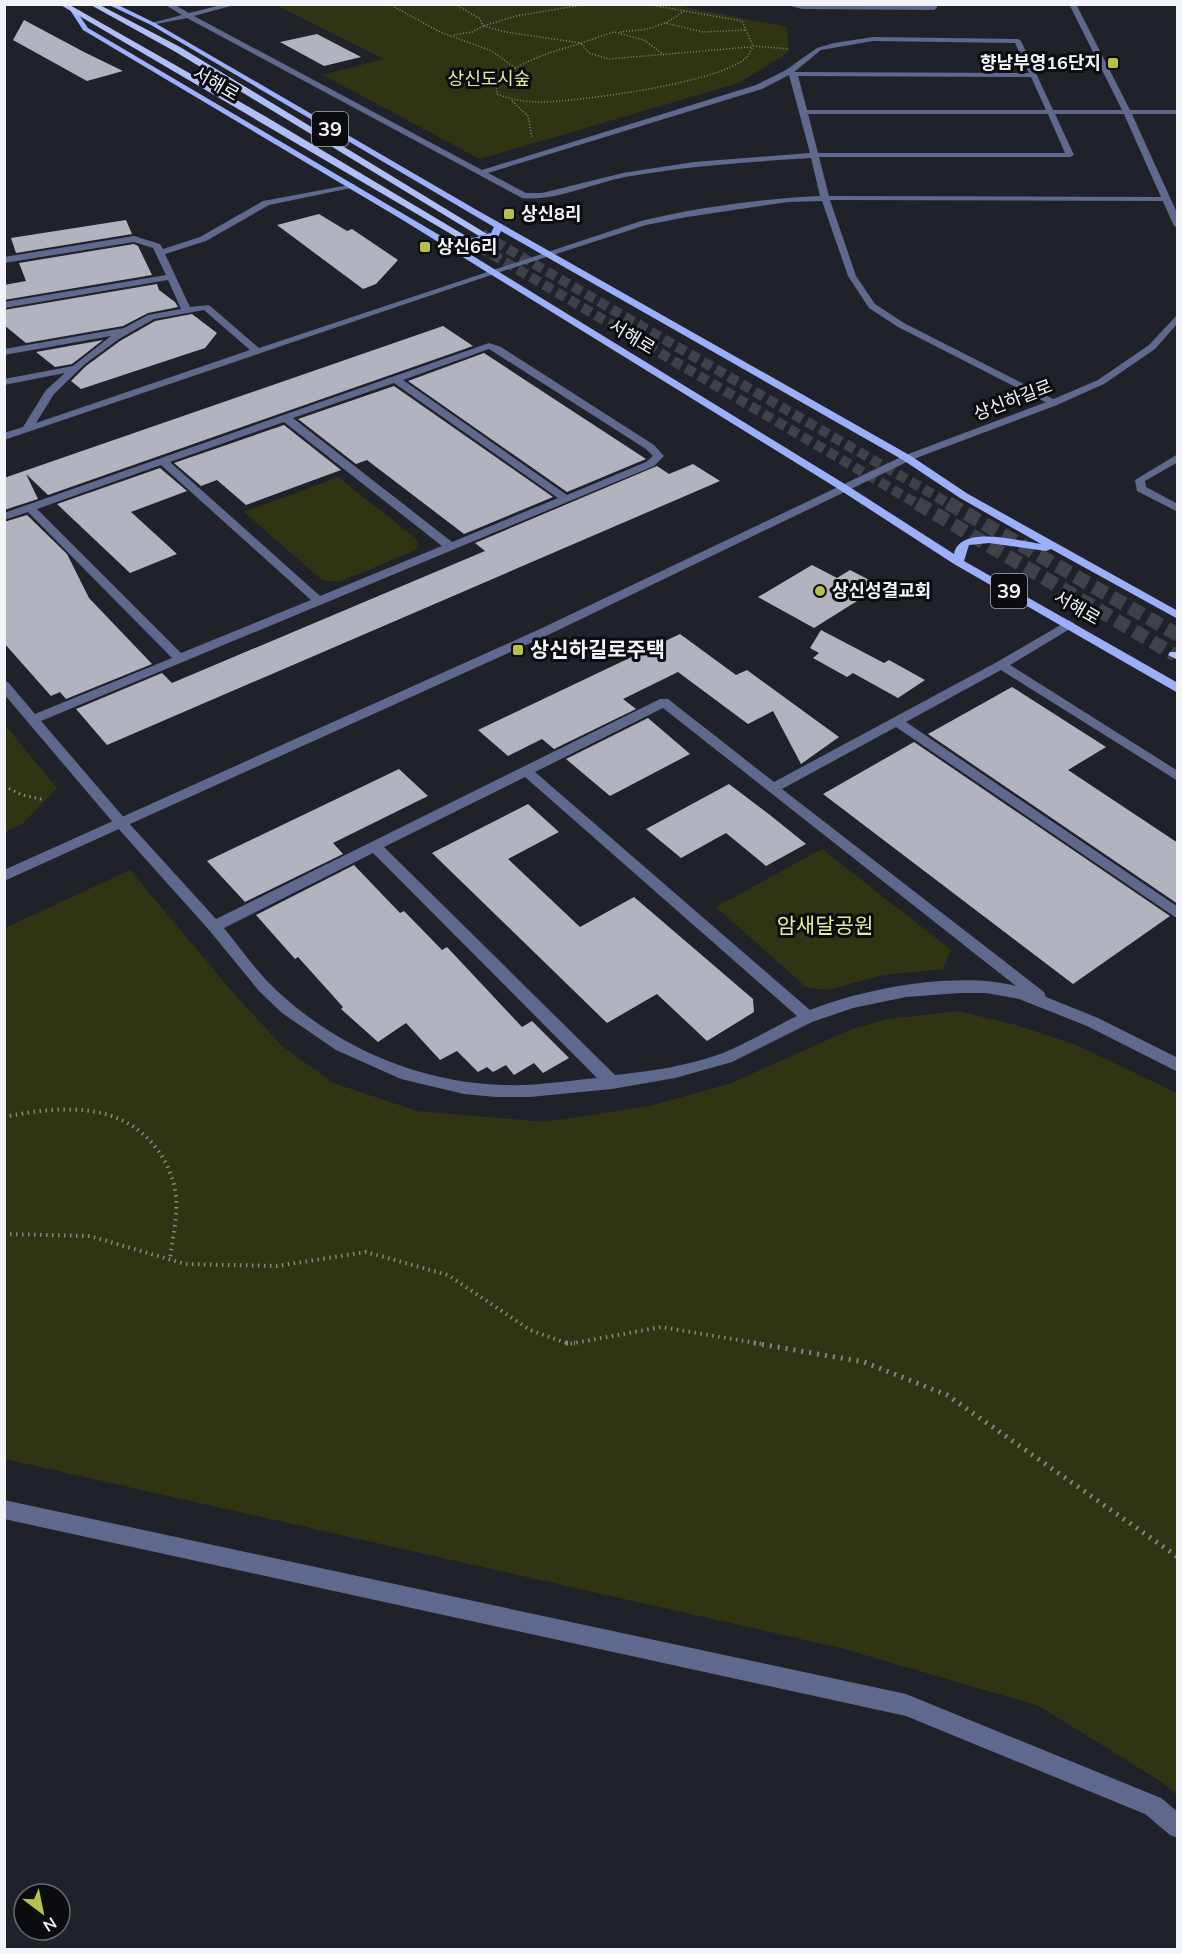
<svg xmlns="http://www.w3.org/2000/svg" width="1182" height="1954" viewBox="0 0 1182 1954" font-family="Mulish,'Noto Sans KR',sans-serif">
	<rect width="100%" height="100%" fill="#20222a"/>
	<!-- green -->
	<g fill="#313412">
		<polygon points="276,5 670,4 787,27 789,52 739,83 480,159 323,75 384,59"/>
		<polygon points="338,477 418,540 416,550 339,582 322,580 244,512"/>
		<polygon points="4,724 57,788 22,824 5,832"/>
		<polygon points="822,849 951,950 943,969 883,975 827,990 806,987 716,907"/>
		<polygon points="130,870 235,995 282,1046 333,1083 417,1111 545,1122 649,1106 729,1084 852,1029 889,1019 958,1011 1016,1025 1074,1044 1177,1093 1177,1795 1160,1781 1039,1706 841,1648 5,1459 5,928"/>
	</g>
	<!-- building -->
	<g fill="#b1b4bf">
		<polygon points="24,20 84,52 123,71 87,81 13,40"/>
		<polygon points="317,34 361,57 324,66 280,42"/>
		<polygon points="319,214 347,231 352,229 398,260 376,284 363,289 277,225"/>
		<polygon points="126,220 132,234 16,253 11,238"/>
		<polygon points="134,244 138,246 152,275 4,300 4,285 26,281 19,263"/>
		<polygon points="157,284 159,290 175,302 178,307 148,313 123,326 26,343 4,325 4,310"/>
		<polygon points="192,314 217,333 205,348 81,389 71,381 86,366 120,341 155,321"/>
		<polygon points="443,326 473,346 48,495 26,474 38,499 4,510 4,478"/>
		<polygon points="103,340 72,364 55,367 36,352"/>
		<polygon points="484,353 525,380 646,459 567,492 408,381"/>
		<polygon points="394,386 553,497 464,534 367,460 356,464 298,419"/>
		<polygon points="284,425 341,470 246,505 217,480 201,486 174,463"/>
		<polygon points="693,464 720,481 107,745 76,709 162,673 172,683 485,551 475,543 657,466 669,474"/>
		<polygon points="160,468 187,491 131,512 177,554 130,573 57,504"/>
		<polygon points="27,515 67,554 89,598 152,664 66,699 60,692 51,696 4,643 4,522"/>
		<polygon points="812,565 837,578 850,570 881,586 814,628 758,597"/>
		<polygon points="821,630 884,663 889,660 925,680 898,698 853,673 847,677 813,658 819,653 810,648"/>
		<polygon points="680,634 736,675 747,670 839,737 801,764 773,711 748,724 678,672 623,699 636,709 554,749 542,739 508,756 478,730"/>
		<polygon points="1012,687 1106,747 1068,770 1178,843 1178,904 928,734"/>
		<polygon points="648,718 690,754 610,796 566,759"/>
		<polygon points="914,742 1170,916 1073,984 823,794"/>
		<polygon points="399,769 428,796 333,843 343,854 245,902 207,861"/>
		<polygon points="729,784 770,815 806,844 766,866 726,833 681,858 646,829"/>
		<polygon points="528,804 559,832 508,859 580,927 634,897 753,999 754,1012 707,1041 657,994 607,1023 432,853"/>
		<polygon points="354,865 400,913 404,911 442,950 447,947 522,1027 532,1021 569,1058 543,1073 534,1063 514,1075 506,1065 493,1072 487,1067 478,1072 457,1051 440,1060 406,1023 378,1042 341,1009 343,1007 298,957 295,959 256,915"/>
	</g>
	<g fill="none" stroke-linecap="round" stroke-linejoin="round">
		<!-- trunk-tunnel-far1 -->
		<g stroke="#404249" stroke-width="10" stroke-dasharray="10 5" stroke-linecap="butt">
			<polyline points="482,234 951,505"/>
			<polyline points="466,239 919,505"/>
		</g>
		<!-- trunk-tunnel -->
		<g stroke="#404249" stroke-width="14" stroke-dasharray="14 7" stroke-linecap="butt">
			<polyline points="917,503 1175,655"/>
			<polyline points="948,503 1178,635"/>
		</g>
		<!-- path-far3 -->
		<g stroke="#84868c" stroke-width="1.5" stroke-dasharray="1 2" stroke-linecap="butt">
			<polyline points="389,4 440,32 492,51 515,68"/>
			<polyline points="588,4 516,16 483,26 506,32 581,43 614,32 644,40 664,55"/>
			<polyline points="645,4 742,21 753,46"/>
			<polyline points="666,23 684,11"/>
			<polyline points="620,32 648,29 665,23 703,32 746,30"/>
			<polyline points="454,35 472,32 483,26 480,19 455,4"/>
			<path d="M751,47l-142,12 -20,-6 -8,-10c-31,10 -62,17 -85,41l1,10c14,6 29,8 45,8 39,-1 177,-19 204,-44 3,-3 5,-8 7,-12l36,3"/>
			<polyline points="512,101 528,116 532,138"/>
		</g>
		<!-- path-far2 -->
		<polyline stroke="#84868c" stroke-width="3" stroke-dasharray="1.5 4" stroke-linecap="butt" points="4,786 22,795 45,800"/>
		<!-- path-far1 -->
		<g stroke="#84868c" stroke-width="4" stroke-dasharray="1.5 4.5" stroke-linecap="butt">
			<path d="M4,1117c54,-11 116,-17 153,32 10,14 17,30 19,47 2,21 -4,43 -6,64"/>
			<polyline points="4,1234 90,1236 185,1264 277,1266 366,1252 448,1275 530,1330 569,1344 661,1327 762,1344"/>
		</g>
		<!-- path -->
		<g stroke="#84868c" stroke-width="5" stroke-dasharray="2 6" stroke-linecap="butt">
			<polyline points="566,1343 575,1343"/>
			<polyline points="754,1343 864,1362 947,1395 1178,1557"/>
		</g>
		<!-- service -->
		<polygon fill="#5f698d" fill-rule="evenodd" points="783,4 937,4 937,8 934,10 802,9"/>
		<!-- minor -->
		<g fill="#5f698d" fill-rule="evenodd">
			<path d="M164,4h9l16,9 36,-9h13l-44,12 288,154 274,-85 30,-15 31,-22 17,-5 39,-6 145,2 3,2 32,69h125v4h-123l19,41 -4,2h-251l10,39 337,1 4,2 -4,2 -336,-1 26,76 19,28 29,19 153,78v4l-4,1 -155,-79 -29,-19 -21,-32 -26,-75 -34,1 -101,15 -41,8 -152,49 -490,166v-7l19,-6 23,-37 19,-17 -61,12v-6l69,-13 38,-30 -107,19v-6l120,-21 24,-13 33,-6 -13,-29 -164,28v-6l162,-27 -13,-27 -19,-6 -130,21v-6l130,-21 26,8 3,5 37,-12 63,-36 91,-17 1,2 -4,2 -82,17 -63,36 -41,13 25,53 19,-2 50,43 382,-127c58,-14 119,-22 179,-25l-9,-38c-62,4 -125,8 -186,19 -31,6 -72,25 -103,21l-335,-180 -36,7v-2l31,-8zM873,41l142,2 14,30 -235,-1 27,-22zM789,75l21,78 -116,9 -71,11 -81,20h-16l-38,-20 274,-84zM798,76l233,1 15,33h-239zM808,114h240l17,39h-247zM204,310l46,40 -214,73 18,-29 31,-30 34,-25 35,-20z"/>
			<path d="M489,343l12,4 153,98 10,11 -10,10 -613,255 85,99 90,99 444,-220h8l106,83 223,-120 72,-42 6,4 -2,3 -63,38 168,106v10l-177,-111 -95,52 272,185v12l-282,-192 -114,62 262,203 2,5 52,21 80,40v14l-91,-46 -68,-27 -33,-6h-26l-54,4 -53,11 -41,14 -80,40 -57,16 -63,11 -82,8h-34l-32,-3 -63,-15 -65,-29 -54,-37 -23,-22 -50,-61 -93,-104 -112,-132v-13l4,1 27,32 137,-56 -144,-146 -24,8v-7zM489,349l157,100 7,7 -7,6 -79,33 -164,-115zM394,383l164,115 -106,44 -159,-124zM284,422l158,124 -122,50 -150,-134zM161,465l150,135 -130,53 -144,-144zM663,708l353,278c-57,-15 -151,2 -206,24l-275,-238zM525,777l272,239c-25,12 -49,27 -74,37 -34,13 -72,18 -108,22l-231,-228zM373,853l224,225c-31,3 -61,8 -92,7 -89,-2 -176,-41 -238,-104 -16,-17 -29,-36 -43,-53z"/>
			<polygon points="1178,454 1178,462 1145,481 1146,487 1178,504 1178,512 1137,491 1135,480"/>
			<polygon points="4,1500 906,1694 1161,1798 1178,1812 1178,1838 1170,1835 1145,1814 906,1716 4,1519"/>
		</g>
		<!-- tertiary -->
		<g fill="#5f698d" fill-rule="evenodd">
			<polygon points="1069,4 1076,4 1131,112 1178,215 1178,228 1174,226 1123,112"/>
			<polygon points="1178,314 1178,323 1155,349 1104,384 1057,405 911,460 548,635 4,881 4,870 540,629 903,456 1049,401 1098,380 1149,345"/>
		</g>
		<!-- primary -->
		<path fill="#9baffb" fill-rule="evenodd" d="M107,4h9l39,19 320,186 436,247 57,38 210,117v8l-127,-70 -5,2 -57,-8 -20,2 -5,16 214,122v10l-224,-129 -114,-74 -439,-271 -318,-189 -13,-20 5,-1 13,19 358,211h24l21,-6 3,-6 -343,-202zM501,231l402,229 57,38 81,46c-22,-3 -81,-20 -87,10l-106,-68 -393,-241 22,-2 21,-6z"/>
		<!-- trunk -->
		<g fill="#b0bff8" fill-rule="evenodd">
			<polygon points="59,4 68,4 263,115 471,239 463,241"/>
			<polygon points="89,4 98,4 180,47 487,234 479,236 174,51"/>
			<polygon points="1170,652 1178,652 1178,660 1168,655"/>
		</g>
	</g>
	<!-- markers -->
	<g fill="#b8c147" stroke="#0b0c0f" stroke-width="2">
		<rect x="1107" y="57" width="12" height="12" rx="3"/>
		<rect x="503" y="208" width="12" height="12" rx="3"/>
		<rect x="419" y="241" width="12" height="12" rx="3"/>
		<circle cx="820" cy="591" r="6"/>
		<rect x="512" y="644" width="12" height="12" rx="3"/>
	</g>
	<g text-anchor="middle" stroke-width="6" stroke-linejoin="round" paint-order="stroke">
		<!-- far-poi labels -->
		<g font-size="18" font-weight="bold" fill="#f2f4f9" stroke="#0b0c0f" text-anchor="start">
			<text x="1101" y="69" text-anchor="end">향남부영16단지</text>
			<text x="521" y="220">상신8리</text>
			<text x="437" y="253">상신6리</text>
			<text x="832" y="597">상신성결교회</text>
		</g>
		<!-- far-park labels -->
		<g font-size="18" fill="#e4eb9d" stroke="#0b0c0f">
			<text x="489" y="85">상신도시숲</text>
		</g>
		<!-- far-street labels -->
		<g font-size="18" fill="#f2f4f9" stroke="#0b0c0f">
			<text transform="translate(216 84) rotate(30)" y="6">서해로</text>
			<text transform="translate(632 337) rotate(31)" y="6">서해로</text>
			<text transform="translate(1013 400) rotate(-21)" y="6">상신하길로</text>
			<text transform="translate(1077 608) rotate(30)" y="6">서해로</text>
		</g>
		<!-- shield labels -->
		<g fill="#0b0c0f" stroke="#adaeb3" stroke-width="1.5">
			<rect x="312" y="112" width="36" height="34" rx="4.5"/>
			<rect x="991" y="574" width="36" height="34" rx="4.5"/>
		</g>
		<g font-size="20" font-weight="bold" fill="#f2f4f9">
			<text x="330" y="136">39</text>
			<text x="1009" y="598">39</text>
		</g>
		<!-- poi labels -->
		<g font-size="21" font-weight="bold" fill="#f2f4f9" stroke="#0b0c0f" text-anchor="start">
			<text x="530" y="657">상신하길로주택</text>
		</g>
		<!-- park labels -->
		<g font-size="21" fill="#e4eb9d" stroke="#0b0c0f">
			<text x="825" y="933">암새달공원</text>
		</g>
	</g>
	<!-- border -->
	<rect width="1182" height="1954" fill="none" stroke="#f2f4f9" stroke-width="12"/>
	<!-- north arrow -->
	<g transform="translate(42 1912) rotate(148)"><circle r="28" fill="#0b0c0f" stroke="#67696d" stroke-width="1.5"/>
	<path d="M0-4.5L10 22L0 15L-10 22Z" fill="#b8c147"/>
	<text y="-9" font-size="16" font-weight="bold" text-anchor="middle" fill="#f2f4f9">N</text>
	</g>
</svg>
